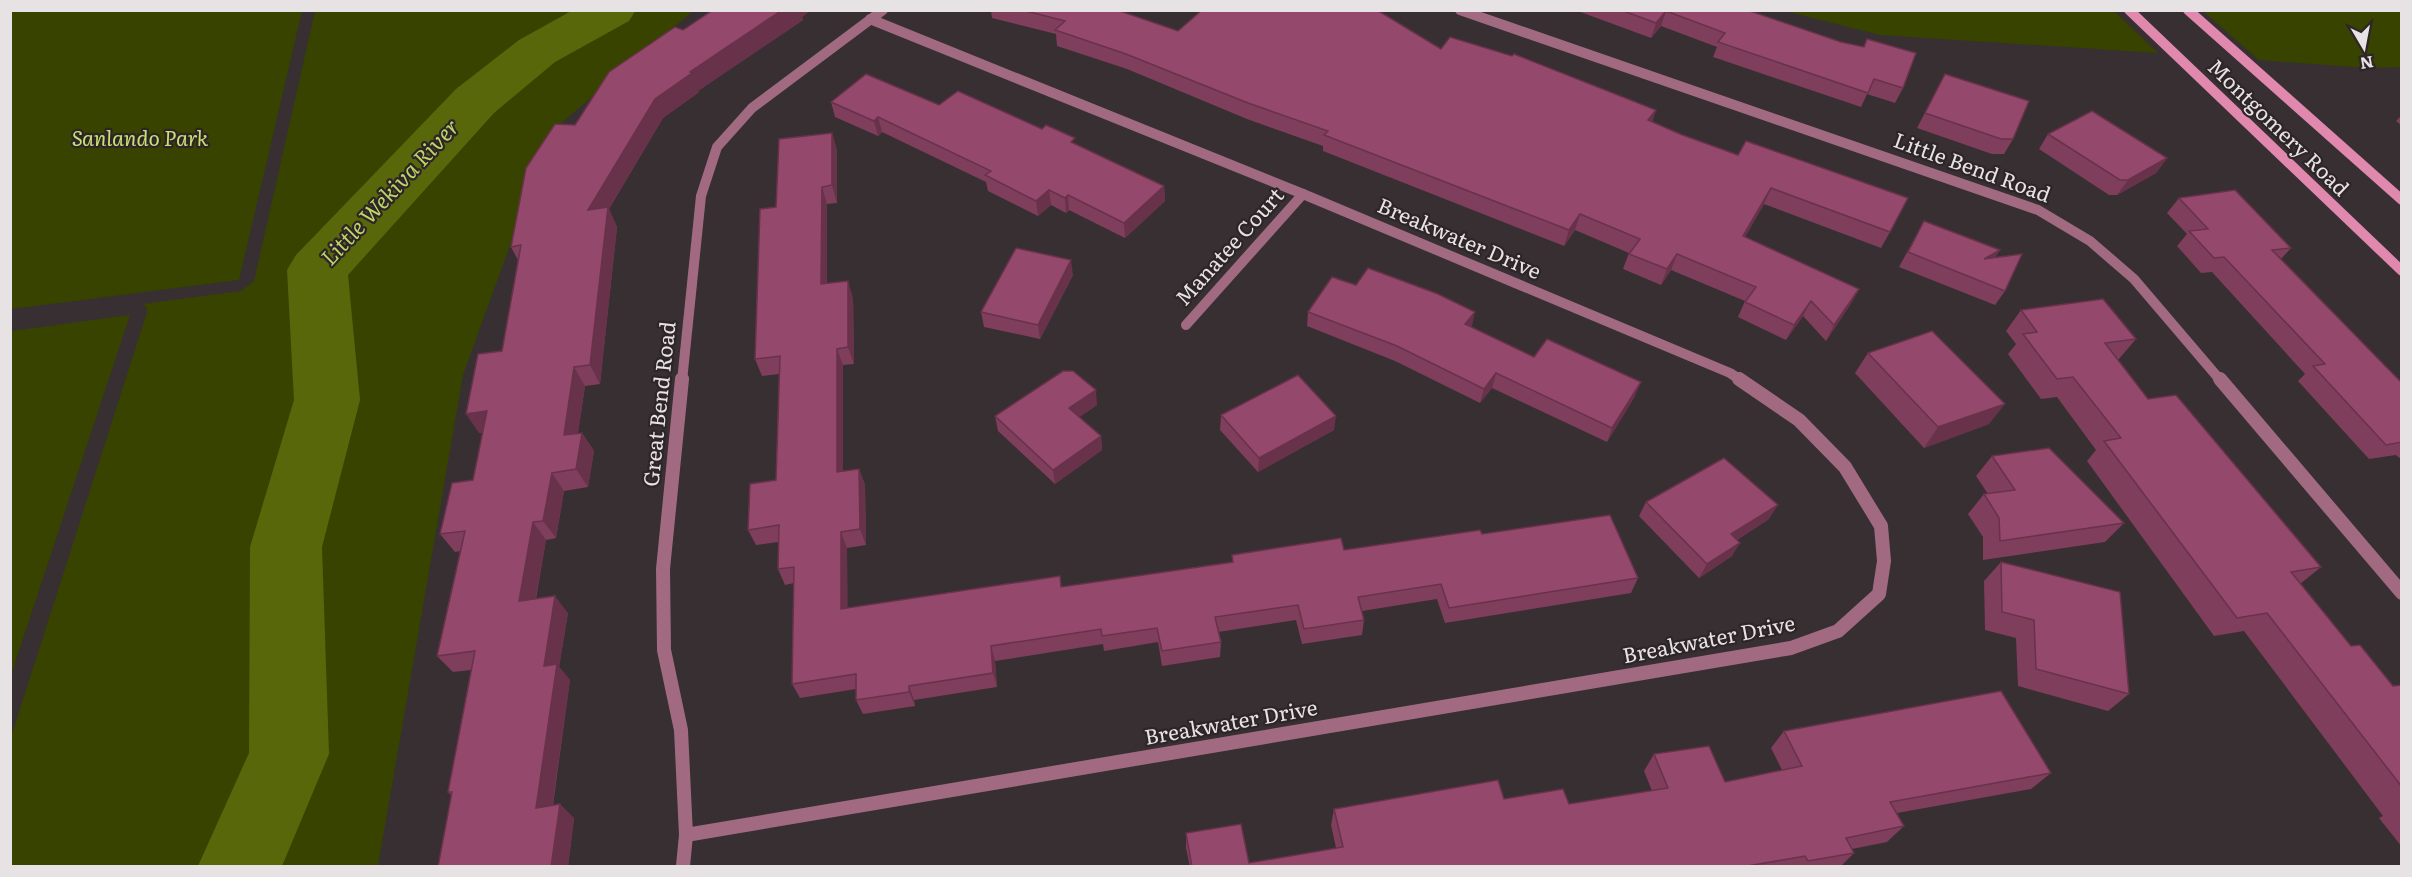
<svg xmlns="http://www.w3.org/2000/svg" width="2412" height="877" viewBox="0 0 2412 877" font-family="Literata,serif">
	<rect width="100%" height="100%" fill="#372f32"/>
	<!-- green -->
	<g fill="#384300">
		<polygon points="10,11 302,11 239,280 11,309"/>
		<polygon points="315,11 693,11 551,132 463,375 378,866 11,866 11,737 147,312 147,308 143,304 241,291 254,281"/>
		<polygon points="1785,11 2114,11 2158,53 1880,35"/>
		<polygon points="2203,11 2401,11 2401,67 2367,68 2259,60"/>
		<polygon points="130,315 11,675 11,331"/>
	</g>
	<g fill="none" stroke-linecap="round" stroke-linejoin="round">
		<!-- river -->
		<polygon fill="#59670b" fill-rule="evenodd" points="573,10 636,10 629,21 555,62 494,113 348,275 360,400 322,547 329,754 282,866 198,866 249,753 250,547 294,400 287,270 296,255 456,89 519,40"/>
		<!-- street-far1 -->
		<g stroke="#a16a81" stroke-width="10">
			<polyline points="1460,10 2038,210 2090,241 2134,279 2221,381"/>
			<polyline points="870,19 1303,194 1730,373 1742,381"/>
			<polyline points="1186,325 1303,194"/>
			<polyline points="682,381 701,196 717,147 752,108 883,10"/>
		</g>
		<!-- street -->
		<g stroke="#a16a81" stroke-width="14">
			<polyline points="682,379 663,569 664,650 681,730 686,835 683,866"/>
			<polyline points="2220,379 2402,593"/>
			<polyline points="686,835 1791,648 1838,631 1879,594 1884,561 1881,526 1845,467 1799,420 1739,379"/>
		</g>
		<!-- secondary -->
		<g stroke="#e088ae" stroke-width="10">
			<polyline points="2129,10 2402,271"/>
			<polyline points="2188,10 2402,200"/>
		</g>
	</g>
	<!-- wall -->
	<g fill="#7f3e5c">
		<polygon points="713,10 811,10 802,17 803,20 698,91 699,92 663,118 609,209 617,227 600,384 585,386 578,433 582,433 594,451 588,487 564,491 556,538 546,540 536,599 568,613 559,667 570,680 553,805 574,818 568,867 438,867 452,796 448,792 471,670 453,672 437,656 460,551 455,552 440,534 473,480 483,432 479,433 502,351 518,260 511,247 575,125 683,30"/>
		<polygon points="991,10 1117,10 1178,31 1441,49 1656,110 1652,122 1890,232 1881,248 1764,204 1745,237 1859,289 1850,305 1826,341 1803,316 1786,340 1738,317 1745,301 1671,270 1661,285 1623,269 1629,253 1575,230 1564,246 1323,151 1323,146 1247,119 1127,69 1057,46 1056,34 992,18"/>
		<polygon points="1575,10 1747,10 1841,42 1863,47 1867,39 1903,88 1895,103 1867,94 1861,107 1713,57 1717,47 1661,26 1651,38"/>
		<polygon points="1945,74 2013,139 2004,154 1992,154 1917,128"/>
		<polygon points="831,102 939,105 1076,145 1164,186 1165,201 1125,238 1069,210 1066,213 1051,205 1038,216 988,191 986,182 882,132 878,136 835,117"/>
		<polygon points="2402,115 2402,126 2396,121"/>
		<polygon points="832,133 837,151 837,203 827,204 827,284 853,298 854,364 843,365 843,471 859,469 865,485 866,545 847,548 847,608 1062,587 1232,562 1232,555 1344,550 1482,534 1638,578 1631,593 1445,623 1437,599 1362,611 1364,620 1362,635 1302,644 1296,620 1218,632 1221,642 1220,657 1162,666 1158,642 1104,651 1103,644 995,661 997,687 914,700 915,706 863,714 856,700 856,689 800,698 792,684 794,583 785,585 778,569 778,542 756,545 748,530 776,480 779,374 762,376 755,359 776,207"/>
		<polygon points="2048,134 2167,158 2156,173 2117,195 2109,195 2039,149"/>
		<polygon points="2179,198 2291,248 2281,259 2402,383 2402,460 2396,455 2369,459 2298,381 2305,374 2212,272 2201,273 2177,246 2187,234 2167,213"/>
		<polygon points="1924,221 1996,257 2005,291 1995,305 1899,267"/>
		<polygon points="1073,275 1040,339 984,327 981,312"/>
		<polygon points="2021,310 2136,339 2118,360 2148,399 2321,567 2300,584 2351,646 2393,686 2402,685 2402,847 2379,818 2383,816 2244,631 2214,636 2087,461 2096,450 2057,397 2041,399 2008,354 2016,344 2006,331"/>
		<polygon points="1308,312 1472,326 1471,327 1534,357 1635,396 1607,442 1492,388 1480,403 1395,361 1307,326"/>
		<polygon points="1868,353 1989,424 1924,448 1855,373"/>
		<polygon points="1097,405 1079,417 1101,436 1102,450 1055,484 998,431 995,416"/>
		<polygon points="1221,415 1334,430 1258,472 1220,430"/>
		<polygon points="1992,456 2124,523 2105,542 1983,560 1983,537 1968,514 1984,494 1988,494 1976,476"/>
		<polygon points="1646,502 1769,519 1737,540 1732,556 1699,578 1639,516"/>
		<polygon points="2001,562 2129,694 2108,711 2018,686 2016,638 1985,630 1984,581"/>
		<polygon points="1784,731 2051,773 2031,789 1897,813 1904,826 1887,842 1852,849 1854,853 1840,867 1190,867 1186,848 1186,833 1249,863 1336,848 1331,825 1334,809 1504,799 1569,804 1652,791 1644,771 1654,754 1725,782 1782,770 1771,748"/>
	</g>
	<!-- shaded-wall -->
	<g fill="#68324b">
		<polygon points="782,10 811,10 802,17 803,20 698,91 699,92 663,118 609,209 617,227 600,384 590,365 588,210 655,99 690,72"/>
		<polygon points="1666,11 1661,26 1651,38 1656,23"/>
		<polygon points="1656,110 1650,126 1648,120"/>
		<polygon points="878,117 882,132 878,136 874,121"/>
		<polygon points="832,133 837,151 837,203 832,185"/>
		<polygon points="2167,158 2156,173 2117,195 2128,180"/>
		<polygon points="1164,186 1165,201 1125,238 1124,223"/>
		<polygon points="822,187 827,204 827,301 821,284"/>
		<polygon points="1771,188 1764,204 1736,252 1743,236"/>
		<polygon points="1049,190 1051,205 1038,216 1036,201"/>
		<polygon points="1068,195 1069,210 1066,213 1065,198"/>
		<polygon points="1580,214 1575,230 1564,246 1569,230"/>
		<polygon points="2000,250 1991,265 1984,259"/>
		<polygon points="1677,254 1671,270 1661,285 1667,269"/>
		<polygon points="1071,260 1073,275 1040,339 1038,325"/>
		<polygon points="848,281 853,298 854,364 848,347"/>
		<polygon points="1859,289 1850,305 1826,341 1834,325"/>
		<polygon points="1811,301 1803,316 1786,340 1794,325"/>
		<polygon points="1475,312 1472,326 1461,339 1465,324"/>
		<polygon points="837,349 843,365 843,488 837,472"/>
		<polygon points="574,367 585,386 575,453 564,435"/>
		<polygon points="1496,373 1492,388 1480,403 1484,389"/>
		<polygon points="1641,382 1635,396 1607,442 1612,428"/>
		<polygon points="1096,390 1097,405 1071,423 1069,408"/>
		<polygon points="2005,404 1989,424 1924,448 1938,427"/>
		<polygon points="487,411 500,429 479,433 466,414"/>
		<polygon points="1336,416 1334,430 1258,472 1259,458"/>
		<polygon points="582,433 594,451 588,487 576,469"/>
		<polygon points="1101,436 1102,450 1055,484 1053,470"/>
		<polygon points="859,469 865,485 866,545 860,529"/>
		<polygon points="552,473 564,491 556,538 543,521"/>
		<polygon points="1778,505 1769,519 1724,548 1731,534"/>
		<polygon points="533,522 546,540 532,618 519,601"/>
		<polygon points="841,532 847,548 848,623 841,609"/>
		<polygon points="1740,543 1732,556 1699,578 1707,564"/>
		<polygon points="555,596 568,613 559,667 570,680 550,822 536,808 544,666"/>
		<polygon points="991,646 995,661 997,687 993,673"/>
		<polygon points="909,686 914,700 915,706 909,692"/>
		<polygon points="560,804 574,818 568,867 551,867"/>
	</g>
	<!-- building -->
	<g fill="#94486b" stroke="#68324b" stroke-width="1.5">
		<polygon points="713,10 782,10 690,72 692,73 655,99 588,210 608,207 590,365 574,367 564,435 582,433 576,469 552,473 543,521 533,522 519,601 555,596 544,666 557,664 536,808 560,804 551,867 438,867 452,792 448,792 475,651 437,656 465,531 440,534 452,483 473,480 487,411 466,414 478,354 502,351 521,245 511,247 526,168 555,124 575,125 609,72 675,27 683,30"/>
		<polygon points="1022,10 1117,10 1178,31 1202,10 1377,10 1441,49 1450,37 1512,56 1514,54 1656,110 1648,120 1680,134 1738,155 1746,141 1908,198 1890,232 1771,188 1743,236 1859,289 1834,325 1811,301 1794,325 1745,302 1756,287 1677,254 1667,269 1629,254 1640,239 1580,214 1569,230 1324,135 1328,131 1248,103 1126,54 1055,30 1065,21"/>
		<polygon points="1621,10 1747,10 1841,42 1864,47 1867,39 1916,53 1903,88 1874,79 1868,93 1718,42 1725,33 1666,11 1656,23"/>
		<polygon points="866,74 939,105 958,91 1042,129 1046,125 1075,138 1071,142 1164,186 1124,223 1068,195 1065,198 1049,190 1036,201 985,175 991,171 878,117 874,121 831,102"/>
		<polygon points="1945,74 2029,101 2013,139 2001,139 1925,113"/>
		<polygon points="2092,111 2167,158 2128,180 2120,180 2048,134"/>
		<polygon points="832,133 832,185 822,187 821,284 848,281 848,347 837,349 837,472 859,469 860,529 841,532 841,609 1060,576 1061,587 1233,562 1232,555 1341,538 1344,550 1480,530 1482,534 1610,515 1638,578 1449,608 1441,584 1358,597 1364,620 1304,629 1298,605 1215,617 1221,642 1162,651 1157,628 1102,636 1101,629 991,646 993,673 909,686 909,692 856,700 856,674 792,684 794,567 778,569 779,525 748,530 750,484 776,480 780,356 755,359 760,209 776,207 779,139"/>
		<polygon points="2235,190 2291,248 2272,250 2402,383 2402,442 2386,445 2313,366 2325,364 2224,257 2214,258 2189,231 2208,229 2179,198"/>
		<polygon points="1924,221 2000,250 1984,259 2022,254 2005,291 1908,252"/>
		<polygon points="1016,248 1071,260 1038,325 981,312"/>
		<polygon points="1368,268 1438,294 1475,312 1465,324 1534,357 1547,339 1641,382 1612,428 1496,373 1484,389 1397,346 1308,312 1332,277 1356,285"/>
		<polygon points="2103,299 2136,339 2105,343 2148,399 2176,395 2321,567 2291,572 2351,646 2360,645 2393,686 2402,685 2402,787 2267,613 2237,618 2104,441 2121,438 2073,377 2057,379 2023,334 2037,332 2021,310"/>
		<polygon points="1932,331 2005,404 1938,427 1868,353"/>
		<polygon points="1063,371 1073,371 1096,390 1069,408 1101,436 1053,470 995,416"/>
		<polygon points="1298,375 1336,416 1259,458 1221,415"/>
		<polygon points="2049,448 2124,523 2000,541 1999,518 1984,494 2015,490 1992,456"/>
		<polygon points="1724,458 1778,505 1731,534 1740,543 1707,564 1646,502"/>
		<polygon points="2001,562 2120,592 2129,694 2036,669 2034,620 2002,612"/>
		<polygon points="2001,691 2051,773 1890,802 1904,826 1846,838 1854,853 1808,861 1805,856 1742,867 1192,867 1186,833 1241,824 1249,863 1343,847 1334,809 1498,780 1504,799 1563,789 1569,804 1668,788 1654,754 1709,746 1725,782 1802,766 1784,731"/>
	</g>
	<g text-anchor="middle" stroke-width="4.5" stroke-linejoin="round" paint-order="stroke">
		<!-- street labels -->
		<g font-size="21" fill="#e7e2e4" stroke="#2d2528">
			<text transform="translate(2278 128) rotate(44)" y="7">Montgomery Road</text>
			<text transform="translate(1972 168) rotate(20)" y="7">Little Bend Road</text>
			<text transform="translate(1459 239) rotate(23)" y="7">Breakwater Drive</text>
			<text transform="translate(1230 247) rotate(-48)" y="7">Manatee Court</text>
			<text transform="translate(660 404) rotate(-84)" y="7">Great Bend Road</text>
			<text transform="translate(1709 640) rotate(-11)" y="7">Breakwater Drive</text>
			<text transform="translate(1231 723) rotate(-10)" y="7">Breakwater Drive</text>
		</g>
		<!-- park labels -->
		<g font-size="21" font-style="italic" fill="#c8e071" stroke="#2d2528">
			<text x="140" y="146">Sanlando Park</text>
		</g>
		<!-- water labels -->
		<g font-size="22" font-style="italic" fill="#bfd667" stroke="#2d2528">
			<text transform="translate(390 192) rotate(-47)" y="8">Little Wekiva River</text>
		</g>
	</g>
	<!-- border -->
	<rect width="2412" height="877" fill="none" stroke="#e7e2e4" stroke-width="24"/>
	<!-- north arrow -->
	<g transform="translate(2364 48) rotate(170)" stroke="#2d2528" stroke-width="4.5" paint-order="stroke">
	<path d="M0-4.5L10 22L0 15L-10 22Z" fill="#e7e2e4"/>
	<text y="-9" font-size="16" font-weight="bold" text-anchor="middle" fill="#e7e2e4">N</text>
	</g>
</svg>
